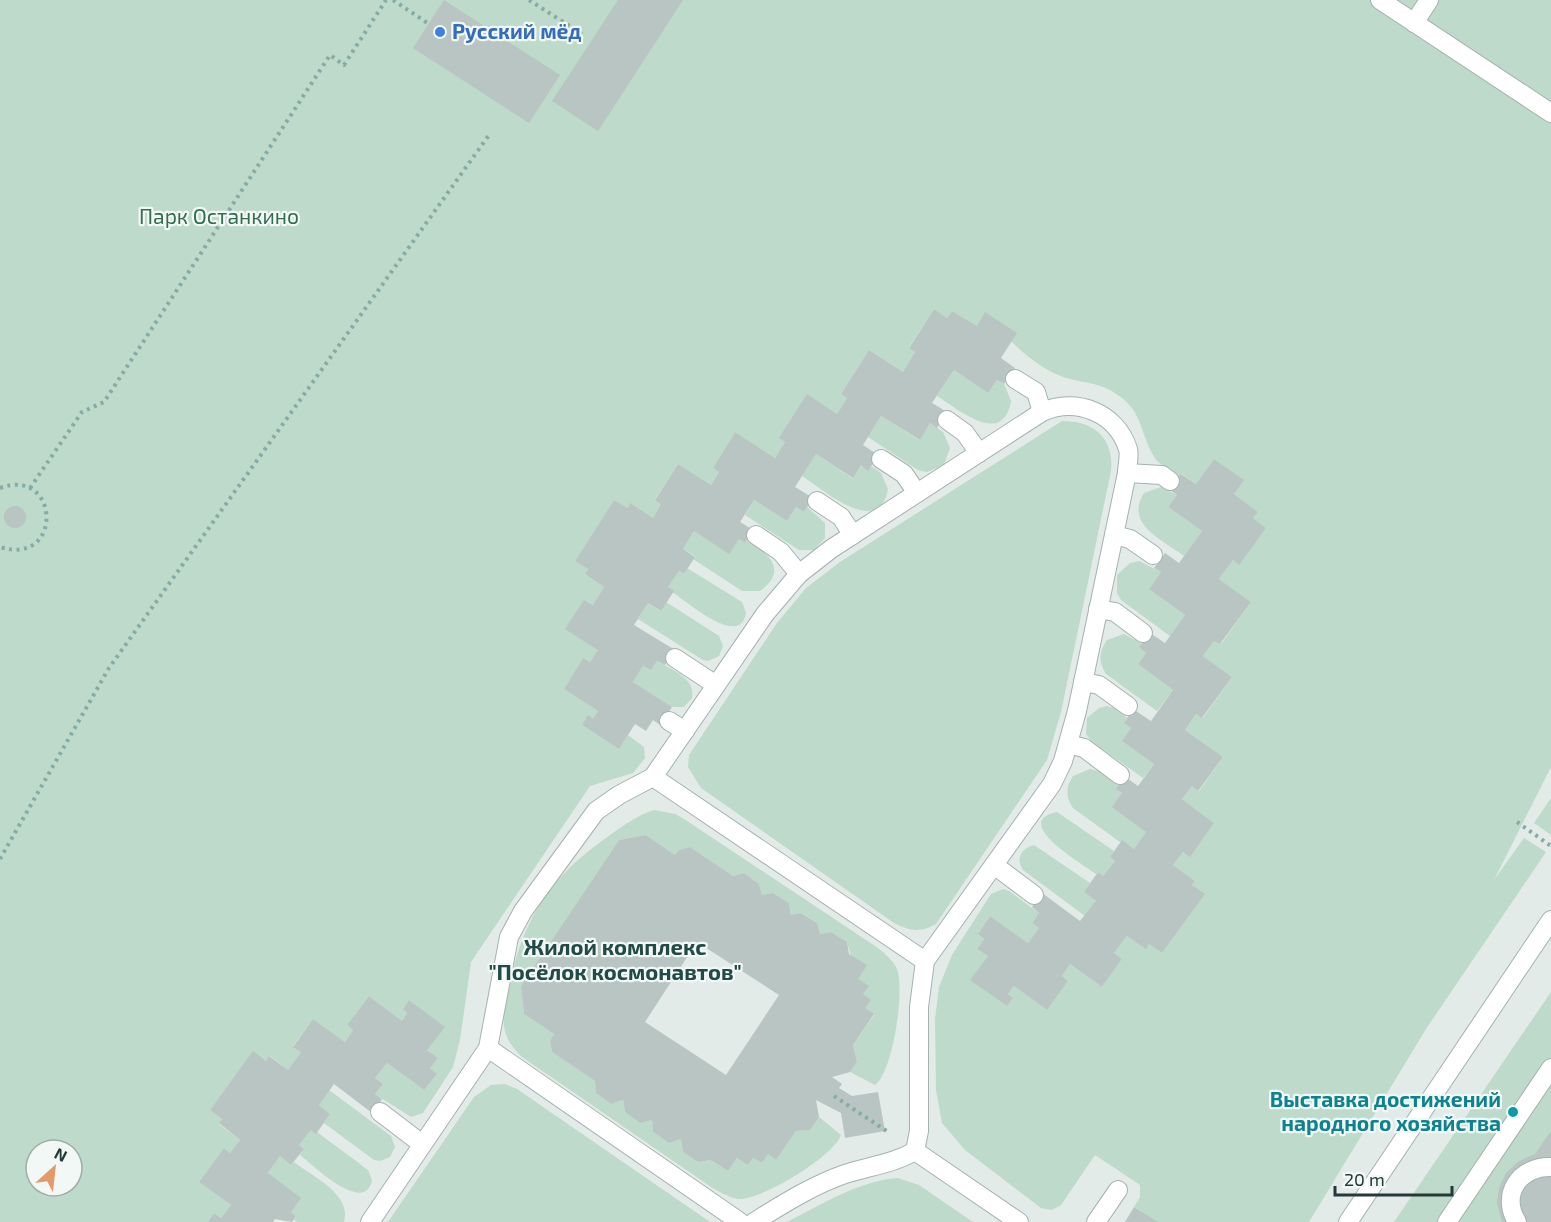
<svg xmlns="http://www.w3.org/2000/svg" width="1551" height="1222" viewBox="0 0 1551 1222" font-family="'Exo 2',sans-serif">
	<rect width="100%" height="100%" fill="#e2ebe8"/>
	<!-- green -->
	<g fill="#bddaca" fill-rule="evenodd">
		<path d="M0,0h1551v767l-57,113 30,-42 22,14 -120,177 -117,193h-168v-11l-7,-4 6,-10v-12l-45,-30 -34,50 -9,5 -11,-2 -76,-58 -23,-27 -6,-33 -1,-71 4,-32 13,-32 39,-61 12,-5 6,2 30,22 -7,10 7,5 -11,15 -38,-27 -12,18 6,5 -7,10 11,7 -17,24 36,26 6,-8 -5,-4 6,-8 33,24 21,-29 -6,-5 8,-12 32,23 20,-28 -8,-6 13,-17 19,12 3,-4 13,9 42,-58 -12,-10 3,-4 -22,-16 10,-13 7,4 24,-33 -32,-24 10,-13 7,5 24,-34 -38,-27 11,-16 7,4 29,-41 -29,-21 11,-15 7,3 30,-42 -32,-23 14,-19 6,4 27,-36 -13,-10 5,-6 -24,-18 9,-14 -29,-21 -18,25 -14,-10 -3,3c-10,-7 -22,-13 -27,-24 -11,-20 -10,-39 -30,-55 -20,-16 -34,-14 -56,-20 -31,-10 -61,-41 -81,-65l-8,13 -25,-15 -5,7 -13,-9 -25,38 6,5 -12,20 -34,-22 -28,44 6,4 -10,16 -30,-19 -22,47 -10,16 -40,-26 -22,36 6,4 -8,13 -33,-21 -23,35 6,5 -8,14 -23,-14 -2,4 -14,-8 -39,61 13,8 -3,5 19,13 -11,18 -9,-5 14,50 -8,12 -7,-4 -19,31 34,22 -5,8 -5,-3 -6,9 37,24 9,-14 16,12 1,11 -12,15 -43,13 -119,176 -11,78 -7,27 -30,46 -12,4 -36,-23 8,-10 -8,-6 12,-15 37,27 13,-16 -7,-6 8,-10 -11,-8 17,-23 -35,-27 -6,9 4,4 -5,8 -33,-25 -22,29 6,5 -8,12 -32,-23 -20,27 8,6 -13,18 -18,-14 -4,5 -13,-9 -43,58 12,9 -3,5 21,16 -10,13 -6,-5 -25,34 32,23 -10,13 -7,-5 -6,9h-208zM36,1150h36v36h-36z"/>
		<path d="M954,370l34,23 9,-13 7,4 7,17c-8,47 -53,8 -74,-5z"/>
		<polygon points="881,416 919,440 930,423 943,432 950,448 944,465 927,472 918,470 868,437"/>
		<path d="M1062,421c32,0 52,17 49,50l-50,241 -14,48 -111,164c-16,9 -26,7 -42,-1l-193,-135 -13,-21 1,-12 88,-132 29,-35 34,-26z"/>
		<path d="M816,454l36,24 9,-13 7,5 3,-4 10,7 7,16c-9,50 -64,1 -86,-13z"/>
		<path d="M1161,487l16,8 -9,12 34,24 -18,25c-21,-16 -60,-32 -40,-63z"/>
		<polygon points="754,500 787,521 796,507 804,512 807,507 825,523 825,538 814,550 799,550 745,515"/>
		<path d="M694,531l35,22 10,-14 6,4 2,-3c21,13 42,30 13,51h-18l-49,-32 2,-3 -12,-7z"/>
		<polygon points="1139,561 1161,572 1149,589 1185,615 1170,636 1121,600 1117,593 1117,575 1130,563"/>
		<path d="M687,568l55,34 4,11c-6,36 -58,-11 -74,-21l-4,-5 11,-16 5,3z"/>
		<polygon points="666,602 719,636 723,646 719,656 708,661 703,660 638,619 648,603 660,611"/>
		<path d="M1124,634l18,10 -3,3 7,6 -8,11 35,26 -16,21 -51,-37c-8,-13 -7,-22 1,-34z"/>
		<path d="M657,661c15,9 39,17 35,37l-8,9h-12l-39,-25 10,-16 8,4z"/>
		<polygon points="1106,706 1114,708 1127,718 1124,723 1131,728 1122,741 1154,764 1143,778 1091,741 1086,734 1087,718 1099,708"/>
		<path d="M1090,769l9,2 20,15 -2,3 5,4 24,39 -12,17 -12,-8 -2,1 -47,-34c-8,-12 -7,-21 0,-32z"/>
		<polygon points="1551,798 1551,835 1534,823"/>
		<path d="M654,810l21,4 9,5 194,129c7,6 15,12 19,21 8,21 -4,103 -22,116l-25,-13 7,-10 -4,-17 21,-30 -9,-7 -2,-14 5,-8 -10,-7 -11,-37 -16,-10 -11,2 -3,-11 -15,-10 -11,2 -2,-12 -16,-10 -11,2 -3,-11 -15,-11 -11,3 -43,-29 -11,3 -4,5 -29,-20 -27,5 -98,146 3,28 30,20 -4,7 2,11 43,29 1,12 15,11 12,-4 2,12 15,11 12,-3 1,12 16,11 12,-4 2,13 15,10 13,-2 17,11 9,-13 11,7 5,-7 9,5 6,-9 8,6 20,-29 14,-1 9,-13 22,18c-7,21 -78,64 -101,64 -8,0 -18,-6 -26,-10l-192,-132c-24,-22 -20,-42 -13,-71 15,-70 42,-110 101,-151 14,-10 28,-20 44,-25z"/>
		<path d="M1057,812l57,39 -4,6 5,4 -12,15 -5,-4 -2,2c-12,-9 -87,-52 -39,-62z"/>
		<path d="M1034,845l56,38 -6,9 12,9 -11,15 -62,-46c-8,-12 -1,-22 11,-25z"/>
		<polygon points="1551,992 1551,1222 1394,1222"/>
		<polygon points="505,1084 517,1089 710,1222 388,1222 474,1097 491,1085"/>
		<polygon points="329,1090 391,1136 395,1147 390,1157 380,1161 374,1160 324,1123 330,1114 319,1105"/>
		<path d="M311,1130l6,2 51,38 4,10c-7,36 -59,-15 -72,-25l4,-6 -5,-4z"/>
		<path d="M280,1156l11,9 3,-3c19,15 58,32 50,60h-47l-3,-2 2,-4 -5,-4 -23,-39z"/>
		<path d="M898,1178l21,7 54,37h-186c36,-18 71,-41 111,-44z"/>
	</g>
	<!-- building -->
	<g fill="#b8c5c2" fill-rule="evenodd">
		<polygon points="444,0 560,75 529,123 413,48"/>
		<polygon points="618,0 683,0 598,131 552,101"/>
		<polygon points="934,309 947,318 952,311 977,326 985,312 1017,333 1001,358 1015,368 1004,384 997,380 988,393 954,370 932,403 947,412 937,428 930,423 920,440 881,416 863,445 878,455 868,471 861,465 853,478 816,454 795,487 813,498 804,512 796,507 787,521 754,500 740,522 753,530 745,543 739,539 729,554 694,531 683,549 695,557 684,574 679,571 668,587 674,591 661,611 648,603 634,625 675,650 665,665 657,661 651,670 643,666 633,682 672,707 660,725 653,720 646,731 635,724 619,749 582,725 588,715 593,719 598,711 564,689 583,658 590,662 598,650 565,629 584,600 593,605 604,587 585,574 588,569 575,561 614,500 628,508 630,503 653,518 661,504 655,500 678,464 711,485 719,472 713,468 735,432 775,458 785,442 779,438 807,394 837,414 847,398 841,394 869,350 903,372 915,352 909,348"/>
		<polygon points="1214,459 1244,480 1234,494 1258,512 1253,518 1266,528 1239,565 1233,560 1219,579 1251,602 1220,644 1214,641 1203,656 1232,677 1202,718 1196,714 1185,730 1223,757 1198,791 1192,786 1182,799 1214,823 1190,857 1183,852 1173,865 1195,881 1192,885 1205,894 1162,953 1149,944 1146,949 1127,936 1114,953 1122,959 1102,987 1070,964 1062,976 1068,981 1047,1010 1014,986 1008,994 1013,998 1007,1006 970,980 988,956 977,949 984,939 978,934 990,916 1028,943 1039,928 1032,923 1039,913 1032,907 1042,893 1080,921 1096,901 1084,892 1098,872 1103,876 1115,861 1110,857 1122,840 1134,849 1146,832 1112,807 1122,793 1116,789 1125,777 1138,786 1154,764 1122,741 1131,728 1124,723 1133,709 1151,721 1173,690 1138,664 1146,653 1139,647 1150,633 1165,643 1185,615 1149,589 1161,572 1154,568 1165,553 1179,563 1202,531 1168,507 1177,495 1170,490 1181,474 1196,484"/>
		<circle cx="15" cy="517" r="11"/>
		<path d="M646,835l29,20 4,-5 11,-3 43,29 11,-3 15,11 3,11 11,-2 16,10 2,12 10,-2 16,10 3,11 11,-2 16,10 2,12 18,11 -9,14 11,7 -6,8 8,6 -6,8 9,6 -21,31 4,17 -7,10 -18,5 10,7 -3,4 13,8 26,-4 7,39 -40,7 -4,-25 -25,-13 3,17 -9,13 -14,1 -20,29 -8,-6 -6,9 -9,-5 -5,7 -11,-7 -9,13 -17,-11 -13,2 -15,-10 -2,-13 -12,4 -16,-11 -1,-12 -12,3 -15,-11 -2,-12 -12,4 -15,-11 -1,-12 -43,-29 -2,-11 4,-7 -30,-20 -3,-28 98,-146zM697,942l82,53 -53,80 -81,-53z"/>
		<polygon points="369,996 402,1021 407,1013 403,1009 409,1000 445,1027 427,1050 438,1058 430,1068 437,1074 424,1090 387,1063 375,1078 383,1084 375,1094 382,1099 372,1113 334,1084 319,1105 330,1114 316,1134 311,1130 299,1145 304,1149 291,1165 280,1156 268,1173 301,1198 291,1212 296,1216 292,1222 275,1219 273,1222 208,1222 214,1213 221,1218 231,1205 199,1182 224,1148 230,1153 240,1140 219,1123 222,1119 210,1110 253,1051 266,1061 269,1056 288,1070 301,1052 293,1047 313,1019 345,1042 353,1030 347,1025"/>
		<polygon points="1551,1131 1551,1222 1502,1222 1497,1203 1499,1188 1506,1173 1519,1161 1535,1154"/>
		<polygon points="1134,1207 1158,1222 1125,1222"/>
	</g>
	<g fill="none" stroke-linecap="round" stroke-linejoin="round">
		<!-- lane casing -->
		<g stroke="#a5b2b0" stroke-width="20">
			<g id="lane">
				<polyline points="1380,0 1551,113"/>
				<polyline points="1414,23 1429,0"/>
				<polyline points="1015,379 1036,392 1042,412"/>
				<polyline points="947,420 965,433 979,453"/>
				<polyline points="881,459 904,474 917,493"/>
				<polyline points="1127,473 1162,475 1170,481"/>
				<polyline points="817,501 841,517 853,535"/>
				<polyline points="756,535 781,552 799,574"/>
				<polyline points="1114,535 1130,539 1153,555"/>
				<polyline points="1098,609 1115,612 1143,633"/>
				<polyline points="675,658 716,685"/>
				<polyline points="1083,682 1099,685 1128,706"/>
				<polyline points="669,721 685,731"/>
				<polyline points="1068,744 1084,748 1120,775"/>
				<polyline points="653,777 925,961"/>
				<polyline points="994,865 1034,895"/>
				<polyline points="488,1048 740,1222"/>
				<polyline points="380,1112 422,1144"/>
				<polyline points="915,1151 1019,1222"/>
				<path d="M370,1222l118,-174 21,-111 14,-26 73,-100 23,-16 34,-18 112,-163 34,-40 32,-25 211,-137c34,-15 74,0 86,37 2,7 -1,16 -1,24l-50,238 -14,50 -11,23 -127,177 -6,46v124l-4,20c-22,13 -46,15 -70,23 -32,11 -62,30 -91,48"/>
				<polyline points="1096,1222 1118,1190"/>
				<polyline points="1447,1222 1551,1068"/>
				<path d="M1517,1222c-17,-28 3,-56 34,-55"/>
			</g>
		</g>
		<!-- street casing -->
		<g stroke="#a5b2b0" stroke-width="20">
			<polyline id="street" points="1348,1222 1551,920"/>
		</g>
		<!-- path -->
		<g stroke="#86aba5" stroke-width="4" stroke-dasharray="3 4.5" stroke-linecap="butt">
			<polyline points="393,0 429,24"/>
			<polyline points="529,0 582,34"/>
			<path d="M0,488c60,-22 64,79 0,59"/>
			<polyline points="30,488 82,412 104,402 330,55 344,65 386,0"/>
			<polyline points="1517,822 1551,846"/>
			<polyline points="0,859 109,668 489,135"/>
			<polyline points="834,1096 888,1132"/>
		</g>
		<!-- lane -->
		<use href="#lane" stroke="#fff" stroke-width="18"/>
		<!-- street -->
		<use href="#street" stroke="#fff" stroke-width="18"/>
	</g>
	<!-- markers -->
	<circle fill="#3f7fe0" stroke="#f2f8f6" stroke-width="2" cx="440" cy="32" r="6"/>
	<circle fill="#0f9aa8" stroke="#f2f8f6" stroke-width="2" cx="1513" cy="1112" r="6"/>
	<g text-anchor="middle" stroke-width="4.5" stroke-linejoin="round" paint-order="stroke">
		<!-- shop labels -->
		<g font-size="21" font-weight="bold" fill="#366cbe" stroke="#f2f8f6" text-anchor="start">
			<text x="452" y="39">Русский мёд</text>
		</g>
		<!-- park labels -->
		<g font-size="21" fill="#336d52" stroke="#f2f8f6">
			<text x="219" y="224">Парк Останкино</text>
		</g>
		<!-- culture labels -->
		<g font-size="21" font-weight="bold" fill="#0d838f" stroke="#f2f8f6" text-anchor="end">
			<text x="1501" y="1107">Выставка достижений<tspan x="1501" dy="24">народного хозяйства</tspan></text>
		</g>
		<!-- neighbourhood labels -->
		<g font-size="22" font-weight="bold" fill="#224a47" stroke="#f2f8f6">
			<text x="615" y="955">Жилой комплекс<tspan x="615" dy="25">"Посёлок космонавтов"</tspan></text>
		</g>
	</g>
	<!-- north arrow -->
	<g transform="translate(54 1168) rotate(27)"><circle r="28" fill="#f2f8f6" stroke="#a0acaa" stroke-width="1.5"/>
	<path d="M0-4.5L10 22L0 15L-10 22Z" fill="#e39a68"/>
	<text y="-9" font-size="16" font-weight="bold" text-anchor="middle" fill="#243a38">N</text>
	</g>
	<!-- scale -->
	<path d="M1335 1186v9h117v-9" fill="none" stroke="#243a38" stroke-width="3"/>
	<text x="1344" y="1186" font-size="18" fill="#243a38" stroke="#f2f8f6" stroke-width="4.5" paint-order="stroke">20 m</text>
</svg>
